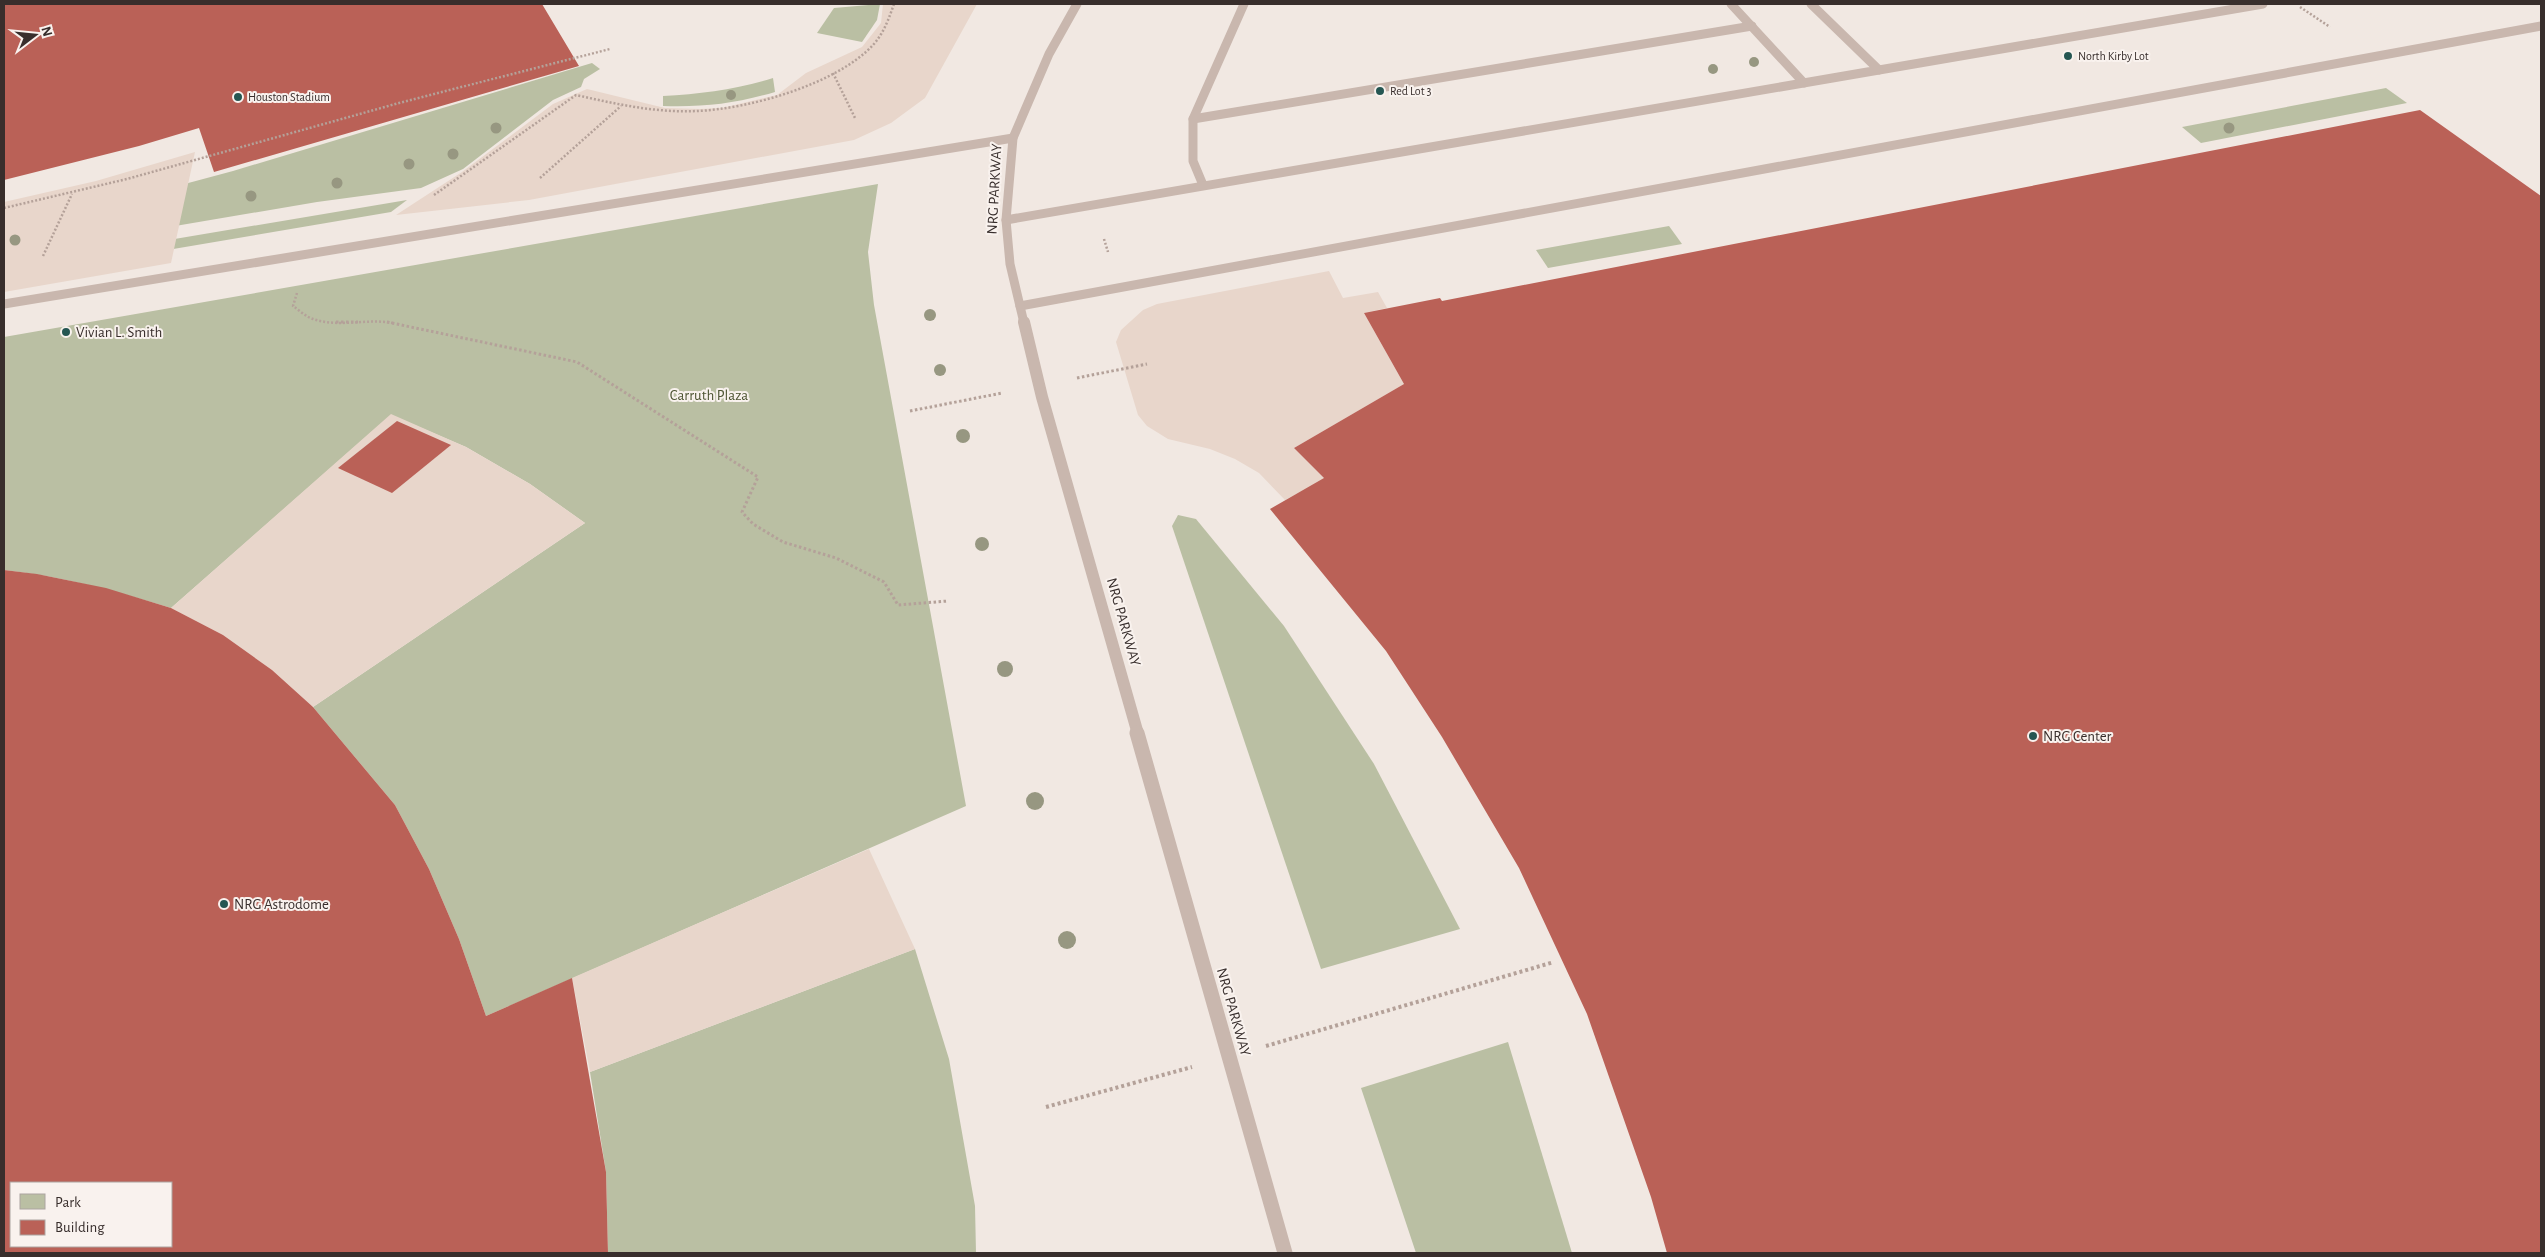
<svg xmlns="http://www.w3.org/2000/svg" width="2545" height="1257" viewBox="0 0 2545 1257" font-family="'Alegreya Sans',sans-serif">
	<rect width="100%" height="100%" fill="#f1e8e2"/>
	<!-- green -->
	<g fill="#babfa3">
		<polygon points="880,4 877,20 862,42 817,33 834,8"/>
		<polygon points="592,63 600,69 584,79 581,87 553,100 463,169 421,188 317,202 134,233 151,193 233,171"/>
		<path d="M773,78l2,14c-41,12 -69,15 -112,14v-10c38,-2 74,-7 110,-18z"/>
		<polygon points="2386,88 2407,103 2201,143 2182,127"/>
		<path d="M878,184l-10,68 6,53 92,501 -480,210 -27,-77 -30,-70 -34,-64 -82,-98 272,-184 -55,-39 -64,-37 -75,-32 -220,193c-55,-17 -110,-32 -167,-38v-233z"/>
		<polygon points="407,200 391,212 126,257 133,246"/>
		<polygon points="1669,226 1682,244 1548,268 1536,250"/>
		<polygon points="1178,515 1196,519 1284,626 1374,764 1460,929 1321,969 1172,526"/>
		<polygon points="915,949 949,1059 975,1206 976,1253 608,1253 606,1172 590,1072"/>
		<polygon points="1508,1042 1572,1253 1416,1253 1361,1088"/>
	</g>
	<!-- plaza -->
	<g fill="#e8d6cb">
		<polygon points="883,4 977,4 925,98 891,123 854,140 529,200 396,215 462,172 553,104 587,89 665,108 700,109 722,108 777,95 806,73 862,47 881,23"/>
		<polygon points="195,152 171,263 4,292 4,202 96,181"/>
		<polygon points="1329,271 1343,298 1378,292 1387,308 1364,313 1404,384 1294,448 1325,479 1285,500 1259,473 1235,459 1210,449 1168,439 1147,426 1138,415 1116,342 1121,330 1143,310 1157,304"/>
		<polygon points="391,414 466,447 530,484 585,523 313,707 272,670 223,635 171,608"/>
		<polygon points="869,849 915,949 590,1072 572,978"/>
	</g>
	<!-- building -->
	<g fill="#ba6157" fill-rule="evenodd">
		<polygon points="4,4 542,4 579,66 214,172 199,128 139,146 4,180"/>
		<polygon points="2420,110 2541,196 2541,1253 1667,1253 1651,1197 1587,1014 1519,868 1442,737 1386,651 1270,509 1324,478 1294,448 1404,384 1364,313 1440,298 1442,301"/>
		<polygon points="397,421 451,445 392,493 338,468"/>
		<path d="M4,570l33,4 69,14 65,20 52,27 49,35 41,37 82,98 34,64 30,70 27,77 86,-38 34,194 2,81h-604zM11,1183h160v63h-160z"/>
	</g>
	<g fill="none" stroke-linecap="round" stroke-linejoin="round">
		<!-- path-far2 -->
		<g stroke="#b4a199" stroke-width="2.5" stroke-dasharray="2 2" stroke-linecap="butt">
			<polyline points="2300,7 2330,27"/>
			<polyline points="833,73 855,118"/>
			<polyline points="540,178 621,106"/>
			<path d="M434,195l142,-100c40,9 80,18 121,16 52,-2 140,-27 176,-66 11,-12 16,-27 21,-41"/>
			<polyline points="4,208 127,179 399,103 610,49"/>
			<polyline points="1104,239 1108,252"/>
			<polyline points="43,256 72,194"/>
			<path d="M297,293l-4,13c6,4 13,11 20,13 26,9 54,-1 80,4"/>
		</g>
		<!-- path-far1 -->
		<g stroke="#b4a199" stroke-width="3" stroke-dasharray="2.5 2.5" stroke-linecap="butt">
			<polyline points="336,322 358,322"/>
			<polyline points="387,322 577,362 758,477 742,512 753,524 783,542 836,558 884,582 898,605 948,601"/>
			<polyline points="1077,378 1147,364"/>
			<polyline points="910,411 1002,393"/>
		</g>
		<!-- path -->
		<g stroke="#b4a199" stroke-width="4" stroke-dasharray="3 3" stroke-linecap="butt">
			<polyline points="1266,1046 1554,962"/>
			<polyline points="1046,1107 1192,1067"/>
		</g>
		<!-- lane-far2 -->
		<g stroke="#c9b7ae" stroke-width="9">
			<polyline points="1731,4 1804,83"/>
			<polyline points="1879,70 2263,4"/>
			<polyline points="1193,119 1752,26"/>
			<polyline points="1203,185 1193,161 1193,119 1244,4"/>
			<polyline points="1006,220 1879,70 1811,4"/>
			<polyline points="4,304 1013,138"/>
			<polyline points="1020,306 2541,26"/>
			<polyline points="1024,323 1010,264 1006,220 1013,138 1049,54 1077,4"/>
		</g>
		<!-- lane-far1 -->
		<polyline stroke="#c9b7ae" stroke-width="12" points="1024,322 1042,397 1138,734"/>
		<!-- lane -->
		<polyline stroke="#c9b7ae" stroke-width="15" points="1137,733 1285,1253"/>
	</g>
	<!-- trees -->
	<g fill="#979781">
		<circle cx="1754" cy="62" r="5"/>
		<circle cx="1713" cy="69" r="5"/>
		<circle cx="731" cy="95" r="5"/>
		<circle cx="496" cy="128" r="5.5"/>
		<circle cx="2229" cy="128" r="5.5"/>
		<circle cx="453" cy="154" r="5.5"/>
		<circle cx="409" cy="164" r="5.5"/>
		<circle cx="337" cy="183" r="5.5"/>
		<circle cx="251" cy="196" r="5.5"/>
		<circle cx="15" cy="240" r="5.5"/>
		<circle cx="930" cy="315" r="6"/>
		<circle cx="940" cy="370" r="6"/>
		<circle cx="963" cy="436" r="7"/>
		<circle cx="982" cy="544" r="7"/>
		<circle cx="1005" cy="669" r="8"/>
		<circle cx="1035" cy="801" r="9"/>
		<circle cx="1067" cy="940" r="9"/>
	</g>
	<!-- markers -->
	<g fill="#255652" stroke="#f9f2ee" stroke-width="2">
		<circle cx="2068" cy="56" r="5"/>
		<circle cx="1380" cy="91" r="5"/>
		<circle cx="238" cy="97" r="5"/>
		<circle cx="66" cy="332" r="5"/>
		<circle cx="2033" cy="736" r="5"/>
		<circle cx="224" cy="904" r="5"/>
	</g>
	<g text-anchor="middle" stroke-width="4" stroke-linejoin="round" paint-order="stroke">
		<!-- far-poi labels -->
		<g font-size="12" fill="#382e2c" stroke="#f9f2ee" text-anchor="start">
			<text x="2078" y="60">North Kirby Lot</text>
			<text x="1390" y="95">Red Lot 3</text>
			<text x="248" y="101">Houston Stadium</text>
		</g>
		<!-- street labels -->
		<g font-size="15" fill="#382e2c" stroke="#f9f2ee">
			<text transform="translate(994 189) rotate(-87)" y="5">NRG PARKWAY</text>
			<text transform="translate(1124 622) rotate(74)" y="5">NRG PARKWAY</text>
			<text transform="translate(1234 1012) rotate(74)" y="5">NRG PARKWAY</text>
		</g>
		<!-- poi labels -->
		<g font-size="15" fill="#382e2c" stroke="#f9f2ee" text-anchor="start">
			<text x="76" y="337">Vivian L. Smith</text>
			<text x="2043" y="741">NRG Center</text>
			<text x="234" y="909">NRG Astrodome</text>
		</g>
		<!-- park labels -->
		<g font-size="15" fill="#4d5432" stroke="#f9f2ee">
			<text x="709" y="400">Carruth Plaza</text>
		</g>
	</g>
	<!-- border -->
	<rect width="2545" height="1257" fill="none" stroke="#382e2c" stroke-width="10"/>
	<!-- legend -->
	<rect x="10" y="1182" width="162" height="65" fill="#f9f2ee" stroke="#aca4a0"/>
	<rect x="20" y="1194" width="25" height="15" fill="#babfa3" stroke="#aca4a0"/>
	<text x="55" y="1207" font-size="15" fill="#382e2c">Park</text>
	<rect x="20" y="1220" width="25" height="15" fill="#ba6157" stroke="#aca4a0"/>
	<text x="55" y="1232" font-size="15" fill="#382e2c">Building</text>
	<!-- north arrow -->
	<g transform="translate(35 35) rotate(74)" stroke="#f9f2ee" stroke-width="4" paint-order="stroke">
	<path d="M0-4L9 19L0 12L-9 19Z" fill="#382e2c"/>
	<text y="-8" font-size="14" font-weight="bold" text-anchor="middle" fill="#382e2c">N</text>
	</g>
</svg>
